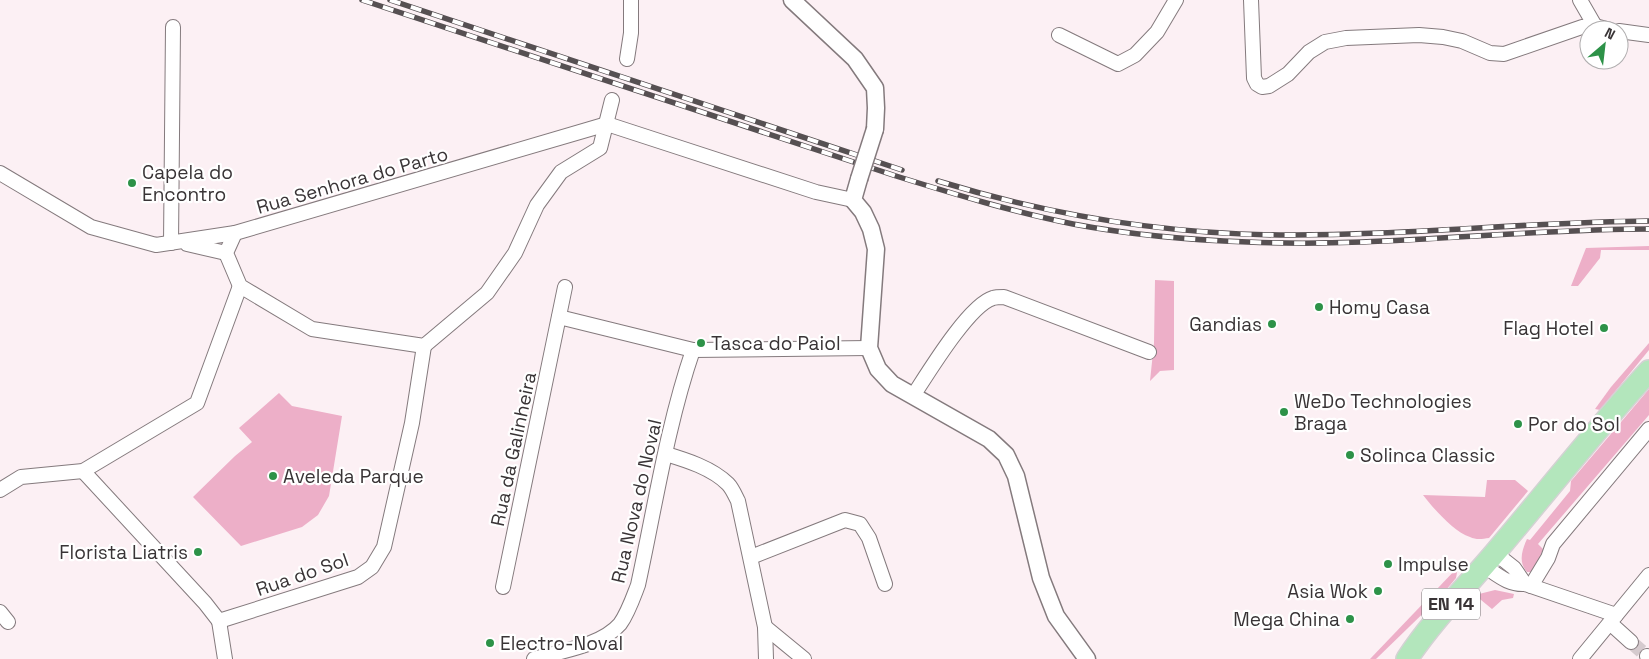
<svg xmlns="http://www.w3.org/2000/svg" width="1649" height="659" viewBox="0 0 1649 659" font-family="'Space Grotesk',sans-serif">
	<rect width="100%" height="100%" fill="#fcf0f4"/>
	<!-- green -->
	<g fill="#edafc8">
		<polygon points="1649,246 1649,250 1601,250 1600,258 1578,286 1571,286 1586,248"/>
		<polygon points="1155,280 1174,281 1174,370 1160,371 1150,381 1154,343"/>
		<polygon points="1649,343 1649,350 1600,410 1595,409 1611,387"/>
		<path d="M1649,389v26l-111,129 5,5 -6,16 -5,7h-5c-9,-10 -5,-22 0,-33l3,1 40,-49 1,-10z"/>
		<polygon points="279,393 292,406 342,416 329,496 318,515 302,527 241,546 193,497 235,456 252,442 239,428"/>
		<path d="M1487,480h28l13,11 -39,47c-7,1 -13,2 -19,-1 -16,-5 -37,-29 -47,-42l62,2z"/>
		<polygon points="1458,567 1456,578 1441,596 1376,659 1370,659"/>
		<polygon points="1495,590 1514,594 1513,598 1502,600 1492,609 1475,595"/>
	</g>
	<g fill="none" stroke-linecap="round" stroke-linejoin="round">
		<!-- minor-tunnel -->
		<polyline stroke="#d5cace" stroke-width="14" stroke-dasharray="14 7" stroke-linecap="butt" points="1631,642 1647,656"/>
		<!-- minor casing -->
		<g stroke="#847a7d" stroke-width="16">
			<g id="minor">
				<polyline points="1251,0 1254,78 1257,84 1262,87 1269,86 1288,74 1309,52 1325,42 1346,38 1419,35 1443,37 1462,41 1490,53 1504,54 1582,27 1595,26 1610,30"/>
				<polyline points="1580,0 1595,26"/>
				<polyline points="1619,31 1649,35"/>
				<polyline points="1059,35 1118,64 1135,55 1157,32 1176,0"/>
				<polyline points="627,59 631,33 631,0"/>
				<polyline points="607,124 816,192 853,200"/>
				<polyline points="0,173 91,227 156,245 235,233 607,124"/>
				<polyline points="235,233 226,253 240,286 312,329 424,346 487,293 515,253 537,205 561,172 600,148 612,100"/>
				<polyline points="171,243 173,27"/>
				<polyline points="187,244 226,253"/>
				<polyline points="559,317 693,350 869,348"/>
				<path d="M913,396c15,-23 56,-91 80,-98 3,-1 8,-1 11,-1l145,55"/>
				<path d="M666,454c20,6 46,14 62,30 4,4 7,11 10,17l27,126 1,32"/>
				<polyline points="83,471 205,603 219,621 358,577 372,567 384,547 412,423 424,346"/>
				<polyline points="0,490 21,477 83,471 197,403 240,286"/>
				<polyline points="1495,553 1514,568 1525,584"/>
				<polyline points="751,557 845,520 860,524 869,538 885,584"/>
				<path d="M1484,566c14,9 24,19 41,18l91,31"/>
				<polyline points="1531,586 1548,558 1553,544 1649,429"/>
				<polyline points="503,587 565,287"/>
				<polyline points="0,612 8,622"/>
				<polyline points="219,621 225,659"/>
				<polyline points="1610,623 1631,642"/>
				<polyline points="765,627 804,659"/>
				<polyline points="1647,656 1649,657"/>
				<path d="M534,659c26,-8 67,-13 86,-35 8,-11 13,-26 18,-39 17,-78 29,-159 55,-235"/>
				<polyline points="1580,659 1649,575"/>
			</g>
		</g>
		<!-- tertiary casing -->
		<g stroke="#847a7d" stroke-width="19">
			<g id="tertiary">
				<polyline points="792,0 855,59 875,88 876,108 875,129"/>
				<polyline points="859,179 853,200 863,212 871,229 876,249 869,348 878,369 892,384 989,439 1006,455 1016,476 1041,578 1056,616 1087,659"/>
			</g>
		</g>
		<!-- primary casing -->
		<g stroke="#d3d2d3" stroke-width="24">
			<path id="primary" d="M1407,659c25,-38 58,-71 87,-105 52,-61 101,-124 155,-183"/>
		</g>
		<!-- minor -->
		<use href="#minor" stroke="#fff" stroke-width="14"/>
		<!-- tertiary -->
		<use href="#tertiary" stroke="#fff" stroke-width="16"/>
		<!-- primary -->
		<use href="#primary" stroke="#b3e6bc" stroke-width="21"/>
		<!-- rail casing -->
		<g stroke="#565052" stroke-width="5.5">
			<g id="rail">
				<path d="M362,0l534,176c58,18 117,36 177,48 58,11 117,16 175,18 134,6 267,-13 401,-13"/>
				<polyline points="390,0 902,170"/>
				<path d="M938,181c111,34 225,53 342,54 123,1 246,-13 369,-14"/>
			</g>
		</g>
		<!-- rail -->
		<use href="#rail" stroke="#fff" stroke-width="4" stroke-dasharray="11" stroke-linecap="butt"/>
		<!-- tertiary-bridge casing -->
		<g stroke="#847a7d" stroke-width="19" stroke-linecap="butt">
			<polyline id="tertiary-bridge" points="859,179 875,129"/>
		</g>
		<!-- tertiary-bridge -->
		<use href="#tertiary-bridge" stroke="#fff" stroke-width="16"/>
	</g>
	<!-- markers -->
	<g fill="#2d9248" stroke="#fff" stroke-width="2">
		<circle cx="132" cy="183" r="5"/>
		<circle cx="1319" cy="307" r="5"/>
		<circle cx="1272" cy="324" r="5"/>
		<circle cx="1604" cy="328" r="5"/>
		<circle cx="701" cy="343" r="5"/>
		<circle cx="1284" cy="412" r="5"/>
		<circle cx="1518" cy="424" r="5"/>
		<circle cx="1350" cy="455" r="5"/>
		<circle cx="273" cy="476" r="5"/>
		<circle cx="198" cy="552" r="5"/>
		<circle cx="1388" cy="564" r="5"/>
		<circle cx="1378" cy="591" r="5"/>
		<circle cx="1350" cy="619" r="5"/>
		<circle cx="490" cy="643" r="5"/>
	</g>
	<g text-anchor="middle" stroke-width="4.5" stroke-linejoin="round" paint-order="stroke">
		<!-- shield labels -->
		<rect fill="#fff" stroke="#747172" stroke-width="1" x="1422" y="588.5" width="58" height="31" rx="4"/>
		<g font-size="18" font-weight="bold" fill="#393436">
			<text x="1451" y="610">EN 14</text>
		</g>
		<!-- poi labels -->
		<g font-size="19" fill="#393436" stroke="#fff" text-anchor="start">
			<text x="142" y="179">Capela do<tspan x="142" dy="22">Encontro</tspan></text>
			<text x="1329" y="314">Homy Casa</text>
			<text x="1262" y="331" text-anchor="end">Gandias</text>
			<text x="1594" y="335" text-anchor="end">Flag Hotel</text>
			<text x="711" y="350">Tasca do Paiol</text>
			<text x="1294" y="408">WeDo Technologies<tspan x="1294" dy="22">Braga</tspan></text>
			<text x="1528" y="431">Por do Sol</text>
			<text x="1360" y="462">Solinca Classic</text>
			<text x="283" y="483">Aveleda Parque</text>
			<text x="188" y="559" text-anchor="end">Florista Liatris</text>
			<text x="1398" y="571">Impulse</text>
			<text x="1368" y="598" text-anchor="end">Asia Wok</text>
			<text x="1340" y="626" text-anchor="end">Mega China</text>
			<text x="500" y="650">Electro-Noval</text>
		</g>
		<!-- street labels -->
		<g font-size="19" fill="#393436" stroke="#fff">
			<text transform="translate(352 180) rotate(-16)" y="7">Rua Senhora do Parto</text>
			<text transform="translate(513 449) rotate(-78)" y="7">Rua da Galinheira</text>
			<text transform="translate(636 501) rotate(-77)" y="7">Rua Nova do Noval</text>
			<text transform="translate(302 574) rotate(-19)" y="7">Rua do Sol</text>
		</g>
	</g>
	<!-- north arrow -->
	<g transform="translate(1604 45) rotate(28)"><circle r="24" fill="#ffffff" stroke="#b0aeaf"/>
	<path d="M0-4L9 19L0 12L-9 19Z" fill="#2d9248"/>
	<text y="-8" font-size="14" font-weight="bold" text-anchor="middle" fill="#393436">N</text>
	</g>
</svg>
